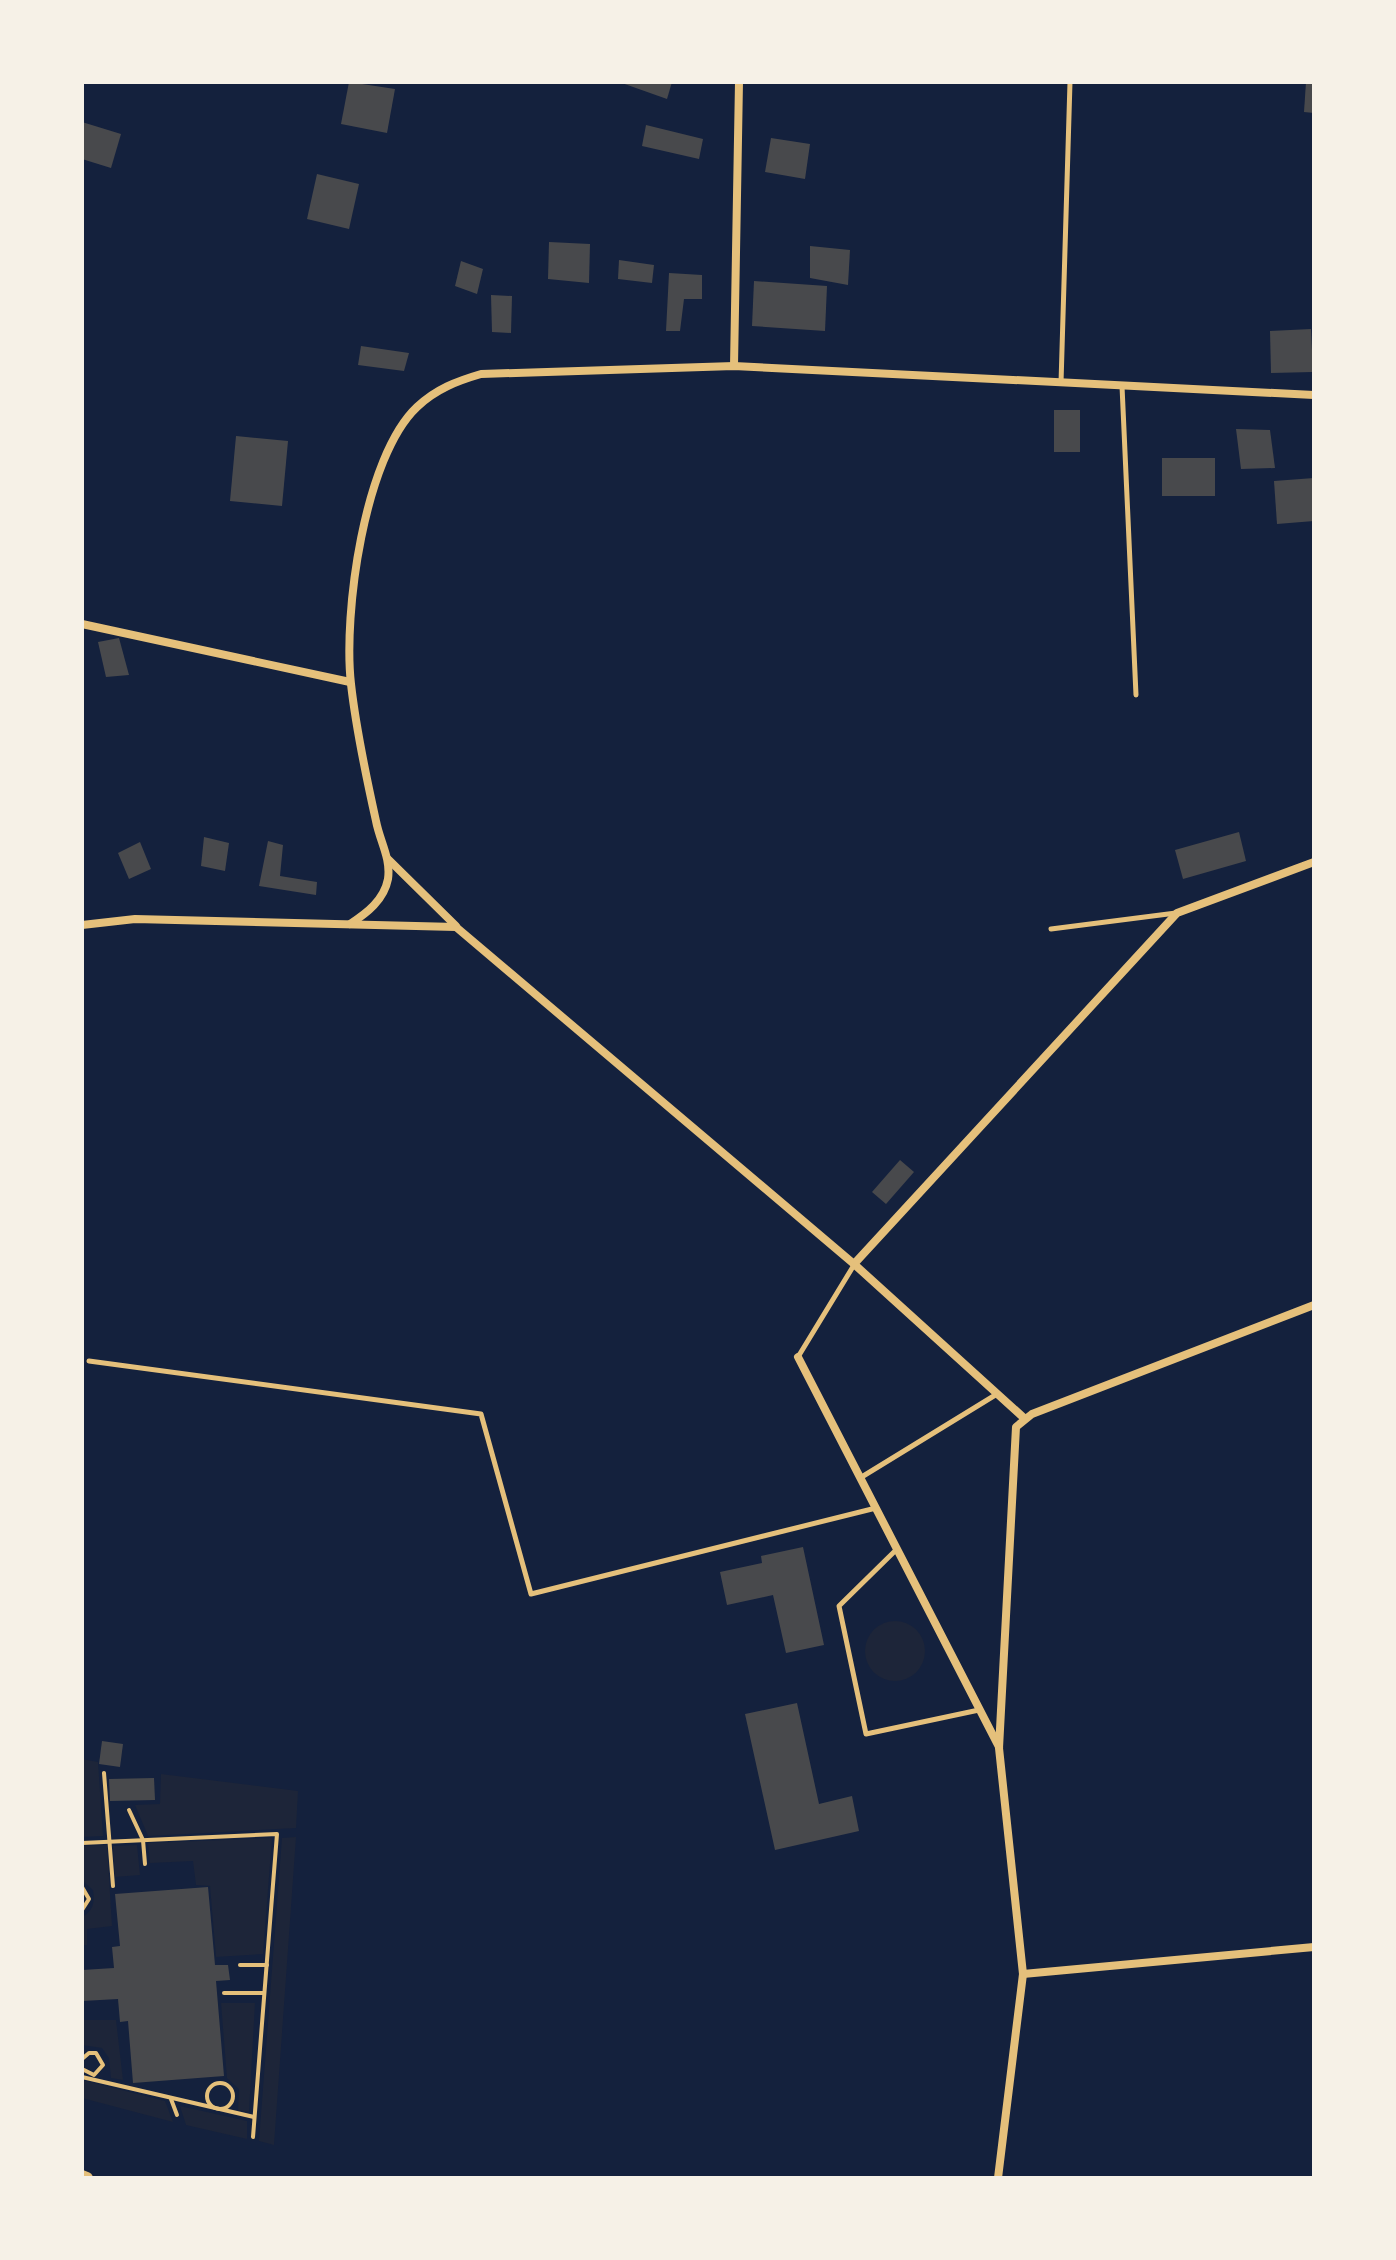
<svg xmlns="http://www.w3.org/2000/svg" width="1396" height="2260" viewBox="0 0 1396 2260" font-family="Georgia,serif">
	<rect width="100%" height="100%" fill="#14213d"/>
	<!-- green -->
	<g fill="#1d2539">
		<circle cx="895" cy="1651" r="30"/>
		<polygon points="82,1759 98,1762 103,1836 82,1837"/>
		<polygon points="161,1774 298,1791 296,1828 148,1836 135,1805 160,1804"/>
		<polygon points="296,1837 274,2145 259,2141 282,1838"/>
		<polygon points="272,1838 263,1954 216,1957 210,1886 196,1885 193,1861 150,1863 148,1843"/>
		<path d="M107,1845l5,81 -25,3v16h-5v-28c11,-6 13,-14 11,-27l-11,-10v-34z"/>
		<polygon points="137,1845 140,1875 115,1877 113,1846"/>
		<polygon points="221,2003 255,2003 249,2112 238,2110 239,2089 227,2078"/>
		<polygon points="82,2020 116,2020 123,2080 111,2078 109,2058 102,2048 82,2045"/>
		<polygon points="82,2080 165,2101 173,2122 82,2098"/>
		<polygon points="180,2106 247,2121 247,2139 186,2125"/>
	</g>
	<!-- building -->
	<g fill="#48494c">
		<polygon points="349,82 395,89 387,133 341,124"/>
		<polygon points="619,82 672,82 667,99"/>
		<polygon points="1306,82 1314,82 1314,113 1304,112"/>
		<polygon points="82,122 121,134 111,168 82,159"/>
		<polygon points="646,125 703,139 699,159 642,146"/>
		<polygon points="771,138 810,144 805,179 765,172"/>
		<polygon points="317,174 359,184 349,229 307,219"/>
		<polygon points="549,242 590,244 589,283 548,279"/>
		<polygon points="810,246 850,250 848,285 810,278"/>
		<polygon points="619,260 654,265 652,283 618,279"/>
		<polygon points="461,261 483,269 477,294 455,286"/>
		<polygon points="669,273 702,275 702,299 684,299 680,331 666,331"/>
		<polygon points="754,281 827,286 825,331 752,326"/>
		<polygon points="491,295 512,296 511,333 492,332"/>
		<polygon points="1311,329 1313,372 1271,373 1270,331"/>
		<polygon points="361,346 409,353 404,371 358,365"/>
		<rect x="1054" y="410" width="26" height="42"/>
		<polygon points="1236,429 1270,430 1275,468 1241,469"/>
		<polygon points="236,436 288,441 282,506 230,501"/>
		<rect x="1162" y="458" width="53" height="38"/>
		<polygon points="1314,478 1314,521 1277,524 1274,481"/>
		<polygon points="119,638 129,675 106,677 98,642"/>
		<polygon points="1239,832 1246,861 1183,879 1175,850"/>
		<polygon points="204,837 229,843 225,871 201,866"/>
		<polygon points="268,841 283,845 280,876 317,882 316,895 259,886"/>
		<polygon points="140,842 151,869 129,879 118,853"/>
		<polygon points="900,1160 914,1172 886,1204 872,1192"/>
		<polygon points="803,1547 824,1645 786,1653 773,1595 727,1605 720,1572 762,1563 761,1556"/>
		<polygon points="797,1703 819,1804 852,1796 859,1831 775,1850 745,1714"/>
		<polygon points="102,1741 123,1744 120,1767 99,1764"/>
		<polygon points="154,1778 155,1800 110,1801 109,1779"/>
		<polygon points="208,1887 215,1965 228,1965 230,1980 216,1981 224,2076 133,2083 128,2021 120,2022 118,1999 82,2001 82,1970 114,1968 112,1947 120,1946 115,1894"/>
	</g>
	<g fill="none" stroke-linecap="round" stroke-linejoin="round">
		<!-- path -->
		<g stroke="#e5c07b" stroke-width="4">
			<polyline points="104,1773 113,1886"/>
			<polyline points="129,1810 143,1840 145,1864"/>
			<polyline points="82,1843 277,1834 253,2137"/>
			<polyline points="82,1887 89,1899 82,1910"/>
			<polyline points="240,1965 267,1965"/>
			<polyline points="224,1993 264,1993"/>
			<polyline points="82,2059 89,2053 96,2053 103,2065 94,2075 82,2069"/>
			<polyline points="82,2077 254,2117"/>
			<circle cx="220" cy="2096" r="13"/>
			<polyline points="171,2099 177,2115"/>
		</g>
		<!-- service -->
		<g stroke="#e5c07b" stroke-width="5">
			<polyline points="1061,383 1070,82"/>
			<polyline points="1122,386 1136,695"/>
			<polyline points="1051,929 1176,913"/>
			<polyline points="798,1357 854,1265"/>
			<polyline points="89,1361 481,1414 531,1594 876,1508"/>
			<polyline points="860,1478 997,1394"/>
			<polyline points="897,1549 839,1606 866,1734 979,1710"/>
		</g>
		<!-- minor -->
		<g stroke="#e5c07b" stroke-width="8">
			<polyline points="734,366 739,82"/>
			<polyline points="82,624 350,682"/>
			<polyline points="389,860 456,926"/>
			<path d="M350,924c17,-11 34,-24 38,-45 3,-21 -8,-37 -12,-58 -10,-45 -20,-92 -25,-137 -8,-70 13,-227 66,-277 19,-18 40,-26 64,-33l253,-8 580,29"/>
			<polyline points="82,925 135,919 456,927 854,1264 1024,1418"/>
			<polyline points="854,1264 1177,913 1314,862"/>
			<polyline points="798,1357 999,1747"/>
			<polyline points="1023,1974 1314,1947"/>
			<polyline points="998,2178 1023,1974 999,1748 1016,1427 1032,1414 1314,1305"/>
		</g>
		<!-- tertiary -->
		<polyline stroke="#e5c07b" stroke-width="12" points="82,2176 87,2178"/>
	</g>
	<!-- border -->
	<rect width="1396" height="2260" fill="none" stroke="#f6f1e7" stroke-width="168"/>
</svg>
